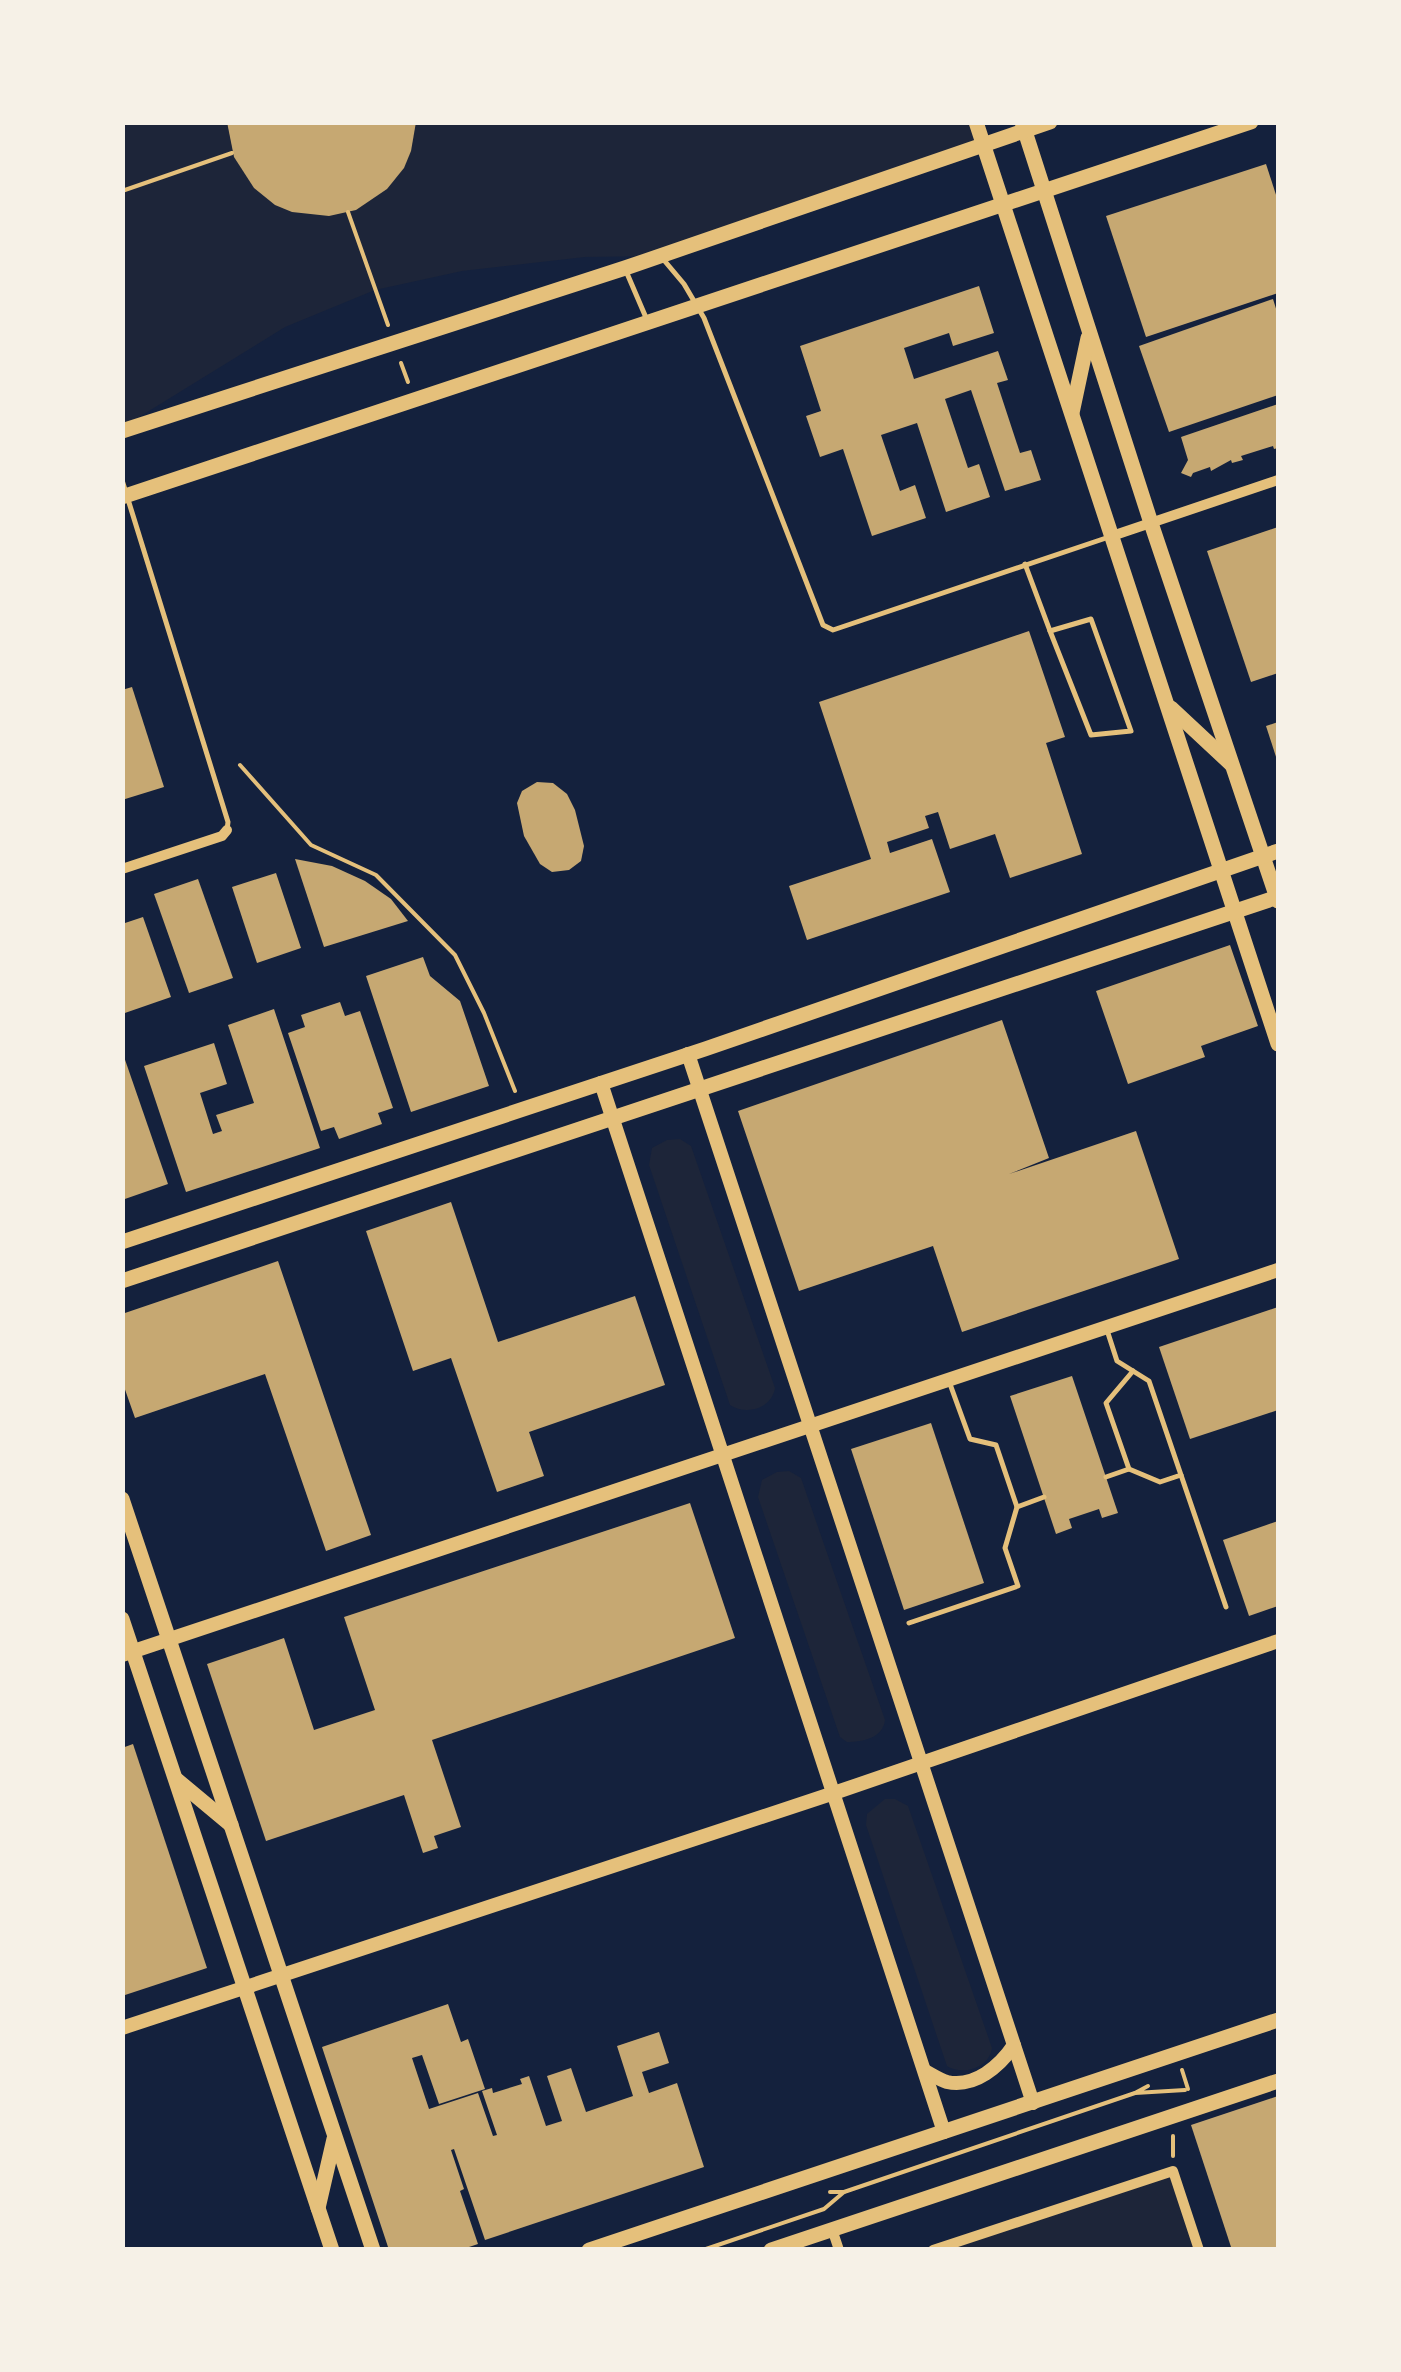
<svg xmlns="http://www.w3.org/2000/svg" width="1401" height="2372" viewBox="0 0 1401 2372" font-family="'Fira Sans',sans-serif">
	<rect width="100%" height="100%" fill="#14213d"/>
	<!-- green -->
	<g fill="#1d2539">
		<polygon points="976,122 984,144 660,256 585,257 462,271 375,290 285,327 123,427 123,123"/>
		<path d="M680,1139l11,7 84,242c-3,20 -28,28 -45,17l-81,-240 3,-17 15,-8z"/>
		<path d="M789,1471l12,7 84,242c-2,18 -22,22 -38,22l-7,-5 -82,-240 4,-17 15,-8z"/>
		<path d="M885,1799h10l13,7 84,242c-3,20 -29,28 -45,18l-81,-241 1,-11z"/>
		<polygon points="1173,2171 1199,2250 933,2250"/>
	</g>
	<!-- building -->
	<g fill="#c6a872">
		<polygon points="227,122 416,122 411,151 404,168 387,189 356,210 329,216 292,212 275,205 254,188 234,157"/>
		<polygon points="1266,164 1278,201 1278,293 1146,337 1106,216"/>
		<polygon points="979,286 994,333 953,346 949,333 904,348 914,379 998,351 1008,380 997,383 1020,453 1031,450 1041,480 1005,491 971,390 945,399 968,468 979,464 990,497 946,512 917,423 881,435 900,491 915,485 926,518 872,536 843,449 820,457 806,416 821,411 800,346"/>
		<polygon points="1273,299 1278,315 1278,395 1169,432 1139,346"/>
		<polygon points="1278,404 1278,448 1274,449 1273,446 1241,456 1243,460 1232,463 1231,460 1211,471 1210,467 1193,473 1191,477 1181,473 1188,460 1181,437"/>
		<polygon points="1278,527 1278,673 1251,682 1207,551"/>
		<polygon points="1029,631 1065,737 1046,743 1082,854 1010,878 995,834 950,849 938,812 925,816 929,828 887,842 890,853 932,839 950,892 807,940 789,886 871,859 819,702"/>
		<polygon points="132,687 164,787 122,800 122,690"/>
		<polygon points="1278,722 1278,763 1266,726"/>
		<polygon points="537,782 553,783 567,794 575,810 584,846 581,861 569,870 552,872 540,864 524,836 517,803 522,791"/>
		<polygon points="295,859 332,866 365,881 391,899 408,921 324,947"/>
		<polygon points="276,873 301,948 257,963 232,887"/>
		<polygon points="198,879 233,978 189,993 154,894"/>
		<polygon points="143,917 171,997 122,1014 122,924"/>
		<polygon points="1230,945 1258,1026 1201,1046 1205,1057 1128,1084 1096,991"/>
		<polygon points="423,957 430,976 460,1001 489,1086 411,1112 366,976"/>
		<polygon points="340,1002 345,1016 360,1011 393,1108 378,1113 382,1124 339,1139 334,1127 321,1131 288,1033 305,1027 301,1015"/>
		<polygon points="274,1009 320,1148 186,1192 144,1066 214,1043 227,1084 200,1093 213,1134 222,1131 216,1115 254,1103 228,1025"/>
		<polygon points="1002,1020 1049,1158 1009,1174 1136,1131 1179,1259 962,1332 933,1246 799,1291 738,1111"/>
		<polygon points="122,1051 168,1184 122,1200"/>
		<polygon points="451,1202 498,1342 635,1296 665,1385 529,1432 544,1476 497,1492 451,1358 413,1371 366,1231"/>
		<polygon points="278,1261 371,1535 326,1551 265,1374 135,1418 122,1381 122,1314"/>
		<polygon points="1278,1307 1278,1410 1190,1439 1159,1347"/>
		<polygon points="1072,1376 1118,1513 1102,1518 1099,1509 1069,1519 1072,1528 1056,1534 1010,1396"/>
		<polygon points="931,1423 984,1583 904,1610 851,1449"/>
		<polygon points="690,1503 735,1638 432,1740 461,1827 434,1836 438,1848 423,1853 404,1795 266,1841 207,1664 284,1638 314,1730 375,1710 344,1617"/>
		<polygon points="1278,1521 1278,1606 1249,1616 1223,1540"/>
		<polygon points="133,1744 207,1968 122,1996 122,1748"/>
		<polygon points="448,2004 461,2042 468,2039 485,2089 439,2104 422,2055 412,2058 429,2109 478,2093 493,2136 497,2135 482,2091 492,2088 493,2093 522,2084 520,2079 529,2076 546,2126 562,2121 547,2076 571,2068 586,2112 633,2096 617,2046 659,2032 669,2063 642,2072 649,2093 677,2083 704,2167 485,2240 454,2149 451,2150 464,2189 460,2191 478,2244 460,2250 389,2250 322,2047"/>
		<polygon points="1278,2096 1278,2250 1232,2250 1191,2125"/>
	</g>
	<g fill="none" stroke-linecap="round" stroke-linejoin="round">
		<!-- path -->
		<g stroke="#e5c07b" stroke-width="4">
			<polyline points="122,191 232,153"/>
			<polyline points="348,212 388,325"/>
			<polyline points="401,363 408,382"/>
			<polyline points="240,765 311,845 376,875 455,955 484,1013 515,1091"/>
			<polyline points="1182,2070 1188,2089"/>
			<polyline points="1148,2086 1135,2093 1185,2090"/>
			<polyline points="1173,2136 1173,2156"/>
			<polyline points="844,2192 1135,2093"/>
			<polyline points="703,2250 824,2209 844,2192 830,2192"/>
		</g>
		<!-- service -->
		<g stroke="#e5c07b" stroke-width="5">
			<polyline points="663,259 684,284 704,318 823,625 833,630 1109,537"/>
			<polyline points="626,271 647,320"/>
			<polyline points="122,480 228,822 227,830"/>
			<polyline points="1025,564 1050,631"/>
			<polygon points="1091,619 1131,731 1091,735 1050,631"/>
			<polyline points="1106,1327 1117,1361 1149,1381 1181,1475 1160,1482 1129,1469 1106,1477"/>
			<polyline points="1129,1469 1106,1403 1133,1371"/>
			<polyline points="1181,1475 1226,1607"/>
			<polyline points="1017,1507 1044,1497"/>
			<polyline points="909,1623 1018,1586 1005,1548 1017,1507 996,1445 970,1439 950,1384"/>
		</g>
		<!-- minor -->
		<g stroke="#e5c07b" stroke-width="10">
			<polyline points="1112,536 1278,480"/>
			<polyline points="122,869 222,836 227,830"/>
			<polyline points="832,2229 839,2250"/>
			<polyline points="933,2250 1173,2171 1199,2250"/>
		</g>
		<!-- tertiary -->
		<g stroke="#e5c07b" stroke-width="14">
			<polyline points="688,1054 1033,2103"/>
			<polyline points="601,1083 944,2132"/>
			<polyline points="122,1655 1278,1270"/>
			<polyline points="122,2028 834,1793 1278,1641"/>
			<path d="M925,2071c6,3 15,9 22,11 28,6 53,-16 67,-37"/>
		</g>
		<!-- secondary -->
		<g stroke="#e5c07b" stroke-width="15">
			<polyline points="976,122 1278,1044"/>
			<polyline points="1022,122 1151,523 1278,901"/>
			<polyline points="1072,413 1088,338"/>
			<polyline points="122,431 625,268 1050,122"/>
			<polyline points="122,497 1251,122"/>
			<polyline points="1171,708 1231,764"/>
			<polyline points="122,1242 705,1049 1278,851"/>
			<polyline points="122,1281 1278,897"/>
			<polyline points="122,1499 373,2250"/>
			<polyline points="122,1619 332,2250"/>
			<polyline points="177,1780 231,1825"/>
			<polyline points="318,2208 334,2139"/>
			<polyline points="589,2250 1278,2020"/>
			<polyline points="771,2250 1278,2081"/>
		</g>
	</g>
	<!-- border -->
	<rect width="1401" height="2372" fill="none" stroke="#f6f1e7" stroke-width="250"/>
</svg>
